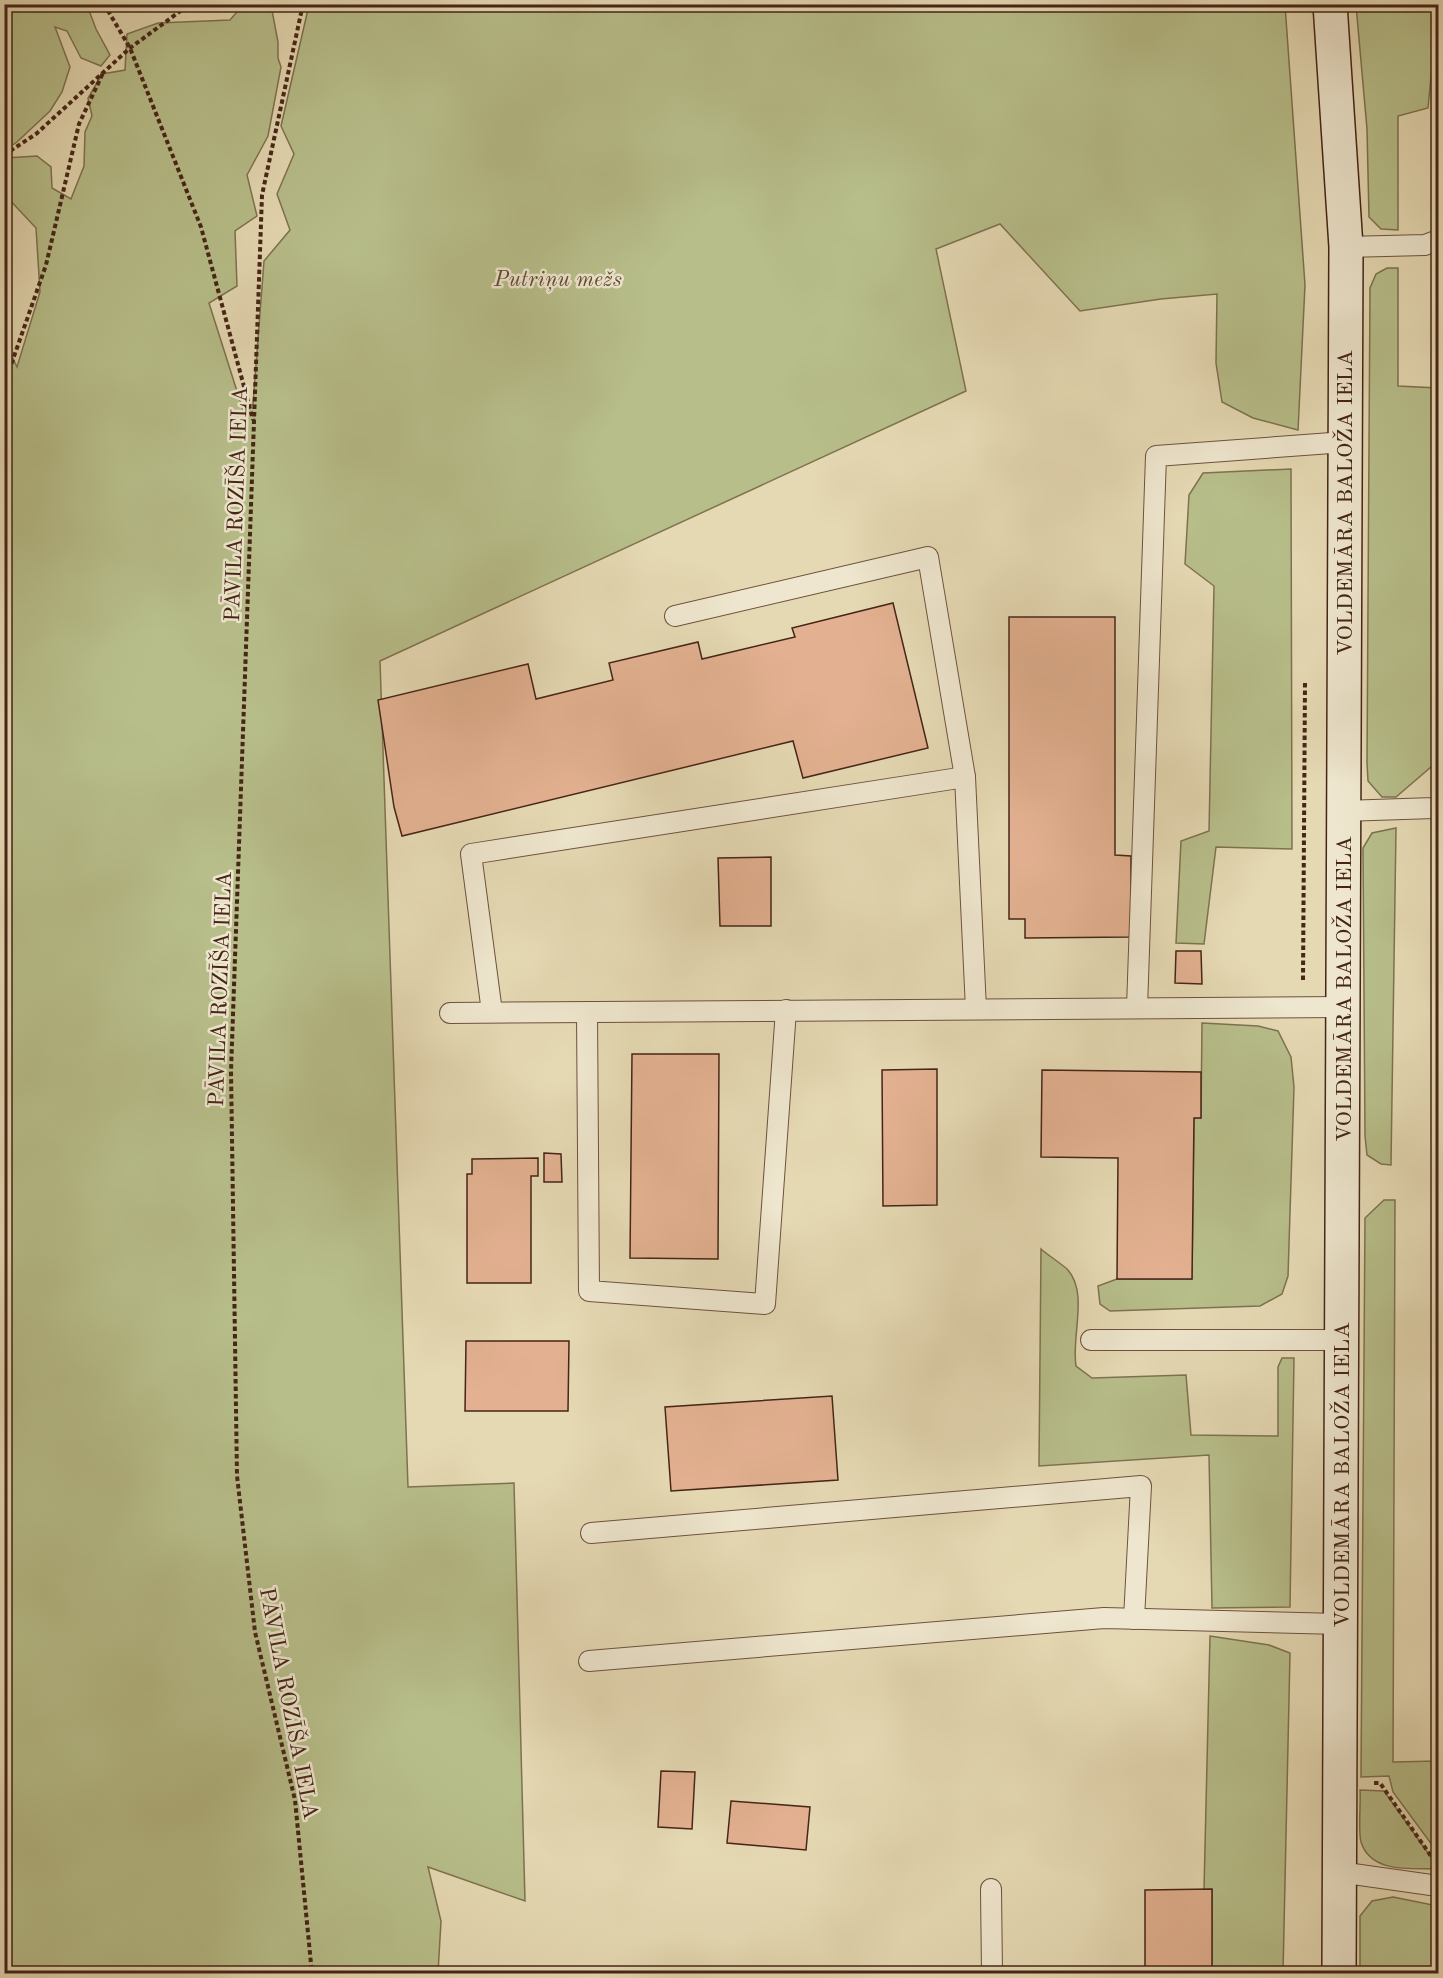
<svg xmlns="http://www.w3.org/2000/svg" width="1443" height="1978" viewBox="0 0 1443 1978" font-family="'Old Standard TT',serif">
	<rect width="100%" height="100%" fill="#e5d9b3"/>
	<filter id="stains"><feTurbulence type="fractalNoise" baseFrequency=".00333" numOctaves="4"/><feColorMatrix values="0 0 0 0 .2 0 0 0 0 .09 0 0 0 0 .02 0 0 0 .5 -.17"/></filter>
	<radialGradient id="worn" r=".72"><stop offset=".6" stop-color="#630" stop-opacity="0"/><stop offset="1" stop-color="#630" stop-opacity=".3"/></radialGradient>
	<!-- green -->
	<g fill="#b7be8a" stroke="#7e7250" stroke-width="1.5">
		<polygon points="4,5 87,5 96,29 110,55 101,66 81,58 67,31 55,27 70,67 62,92 50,111 17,142 5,150"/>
		<polygon points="243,5 271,5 278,42 278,58 281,67 268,136 247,175 257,216 235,231 237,286 209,303 243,410 253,404 264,261 290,230 277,194 294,154 281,126 309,5 1285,5 1305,285 1298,430 1253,418 1222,402 1216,363 1217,294 1161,299 1080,311 1000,224 936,249 966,391 380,661 408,1487 514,1483 525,1901 428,1867 441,1921 438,1973 5,1973 4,339 17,367 40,292 36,228 5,195 5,158 37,156 51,167 52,188 71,199 84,166 85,132 92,116 88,98 102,74 125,70 127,34 158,23 230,20"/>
		<polygon points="1356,5 1438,5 1428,108 1398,116 1398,230 1381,229 1369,217 1367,129"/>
		<polygon points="1387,268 1398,268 1398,386 1438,388 1438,609 1432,651 1438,653 1438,761 1396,797 1382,797 1368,781 1367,763 1370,288 1376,274"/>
		<polygon points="1291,469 1292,849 1216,847 1204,944 1176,943 1181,841 1209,831 1214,586 1185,564 1189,495 1203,473"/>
		<polygon points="1396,828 1391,1165 1381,1164 1367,1155 1365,1136 1363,848 1372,833"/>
		<polygon points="1202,1023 1258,1026 1278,1031 1291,1057 1294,1087 1288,1276 1282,1294 1260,1306 1110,1311 1100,1304 1098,1286 1117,1279 1192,1279 1194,1118 1201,1118"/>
		<polygon points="1384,1200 1395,1200 1393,1762 1438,1761 1438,1853 1393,1792 1389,1776 1361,1777 1365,1218"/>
		<path d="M1041,1249c8,7 18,13 26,20 22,23 4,68 9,97l16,12 94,-3 5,60 87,1v-69l4,-9h12l-4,249 -78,1 -3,-153 -170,11z"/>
		<polygon points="1210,1636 1269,1645 1290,1653 1283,1973 1212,1973 1212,1890 1204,1890"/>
		<path d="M1360,1790l24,1 54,76v2c-26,-1 -67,5 -77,-27 -3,-11 0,-39 -1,-52z"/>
		<polygon points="1393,1897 1438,1906 1438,1973 1360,1973 1360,1916 1372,1901"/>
	</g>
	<!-- building -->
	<g fill="#e3b191" stroke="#462517" stroke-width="1.5">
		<polygon points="893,603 928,748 803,778 793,741 402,836 394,807 378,700 528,664 536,699 613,680 609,663 698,642 702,659 795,637 792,628"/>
		<polygon points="1438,609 1438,653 1432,651"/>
		<polygon points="1009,617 1115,617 1115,855 1131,856 1131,937 1025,938 1025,919 1009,919"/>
		<polygon points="771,857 771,926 720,926 718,858"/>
		<polygon points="1176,951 1201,951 1202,984 1175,983"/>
		<polygon points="632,1054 719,1054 718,1259 630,1258"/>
		<polygon points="937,1069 937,1205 883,1206 882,1070"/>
		<polygon points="1042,1070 1201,1072 1201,1118 1194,1118 1192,1279 1117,1279 1118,1158 1041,1157"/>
		<polygon points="544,1153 561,1154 562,1182 544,1182"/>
		<polygon points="538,1158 538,1176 531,1176 531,1283 467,1283 467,1174 472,1174 472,1159"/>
		<polygon points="466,1341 569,1341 568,1411 465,1411"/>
		<polygon points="832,1396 838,1480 671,1491 665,1407"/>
		<polygon points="661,1771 695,1772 692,1829 658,1827"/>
		<polygon points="731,1801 810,1807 806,1850 727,1843"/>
		<polygon points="1212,1889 1212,1974 1145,1974 1145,1890"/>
	</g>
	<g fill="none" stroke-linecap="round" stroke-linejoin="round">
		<!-- lane casing -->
		<g stroke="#6e523e" stroke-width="22">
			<g id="lane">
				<polyline points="1346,247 1425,245 1438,240"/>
				<polyline points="675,616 928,557 965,777"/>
				<polyline points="1343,811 1434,808 1438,805"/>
				<polyline points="1137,1008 1156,456 1345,442"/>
				<polyline points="492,1012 471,854 965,777 976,1009"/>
				<polyline points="587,1012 589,1291 765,1304 786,1010"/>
				<polyline points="450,1013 1342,1007"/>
				<polyline points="1091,1340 1341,1340"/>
				<polyline points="591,1533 1141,1486 1134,1619"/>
				<polyline points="589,1661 1104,1618 1340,1624"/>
				<polyline points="1339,1872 1438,1886"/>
				<polyline points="991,1889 992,1974"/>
			</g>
		</g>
		<!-- secondary casing -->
		<g stroke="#462517" stroke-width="36">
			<polyline id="secondary" points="1330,4 1346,247 1339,1974"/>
		</g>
		<!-- path -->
		<g stroke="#462517" stroke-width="4" stroke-dasharray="4.5 3" stroke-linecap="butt">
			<polyline points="104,4 130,48 201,227 253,420"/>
			<polyline points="303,4 262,195 231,1071 237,1476 255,1632 295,1800 312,1974"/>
			<polyline points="4,155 36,134 130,48 190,4"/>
			<polyline points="4,385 46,265 79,124 103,73"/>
			<polyline points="1303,980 1305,682"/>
			<polyline points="1374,1783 1380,1783 1431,1856"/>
		</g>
		<!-- lane -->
		<use href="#lane" stroke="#eee6ce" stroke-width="20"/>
		<!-- secondary -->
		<use href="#secondary" stroke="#eee6ce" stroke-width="33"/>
	</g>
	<g text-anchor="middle" stroke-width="5" stroke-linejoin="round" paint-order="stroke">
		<!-- park labels -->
		<g font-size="22" font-style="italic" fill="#624b34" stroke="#eee6ce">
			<text x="558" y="286">Putriņu mežs</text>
		</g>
		<!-- street labels -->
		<g font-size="22" fill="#462517" stroke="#eee6ce">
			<text transform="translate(1344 503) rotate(-90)" y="8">VOLDEMĀRA BALOŽA IELA</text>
			<text transform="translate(235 504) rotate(-88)" y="8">PĀVILA ROZĪŠA IELA</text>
			<text transform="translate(219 989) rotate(-88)" y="8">PĀVILA ROZĪŠA IELA</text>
			<text transform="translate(1343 989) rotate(-90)" y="8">VOLDEMĀRA BALOŽA IELA</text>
			<text transform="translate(1341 1475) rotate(-90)" y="8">VOLDEMĀRA BALOŽA IELA</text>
			<text transform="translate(290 1703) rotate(79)" y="8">PĀVILA ROZĪŠA IELA</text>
		</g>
	</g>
	<!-- margin -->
	<rect width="1443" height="1978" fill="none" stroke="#e5d9b3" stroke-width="24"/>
	<rect x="6" y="6" width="1431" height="1966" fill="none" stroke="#462517" stroke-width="3"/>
	<rect x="12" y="12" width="1419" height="1954" fill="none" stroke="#462517" stroke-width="1.5"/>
	<rect width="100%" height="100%" filter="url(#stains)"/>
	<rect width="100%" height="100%" fill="url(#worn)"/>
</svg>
